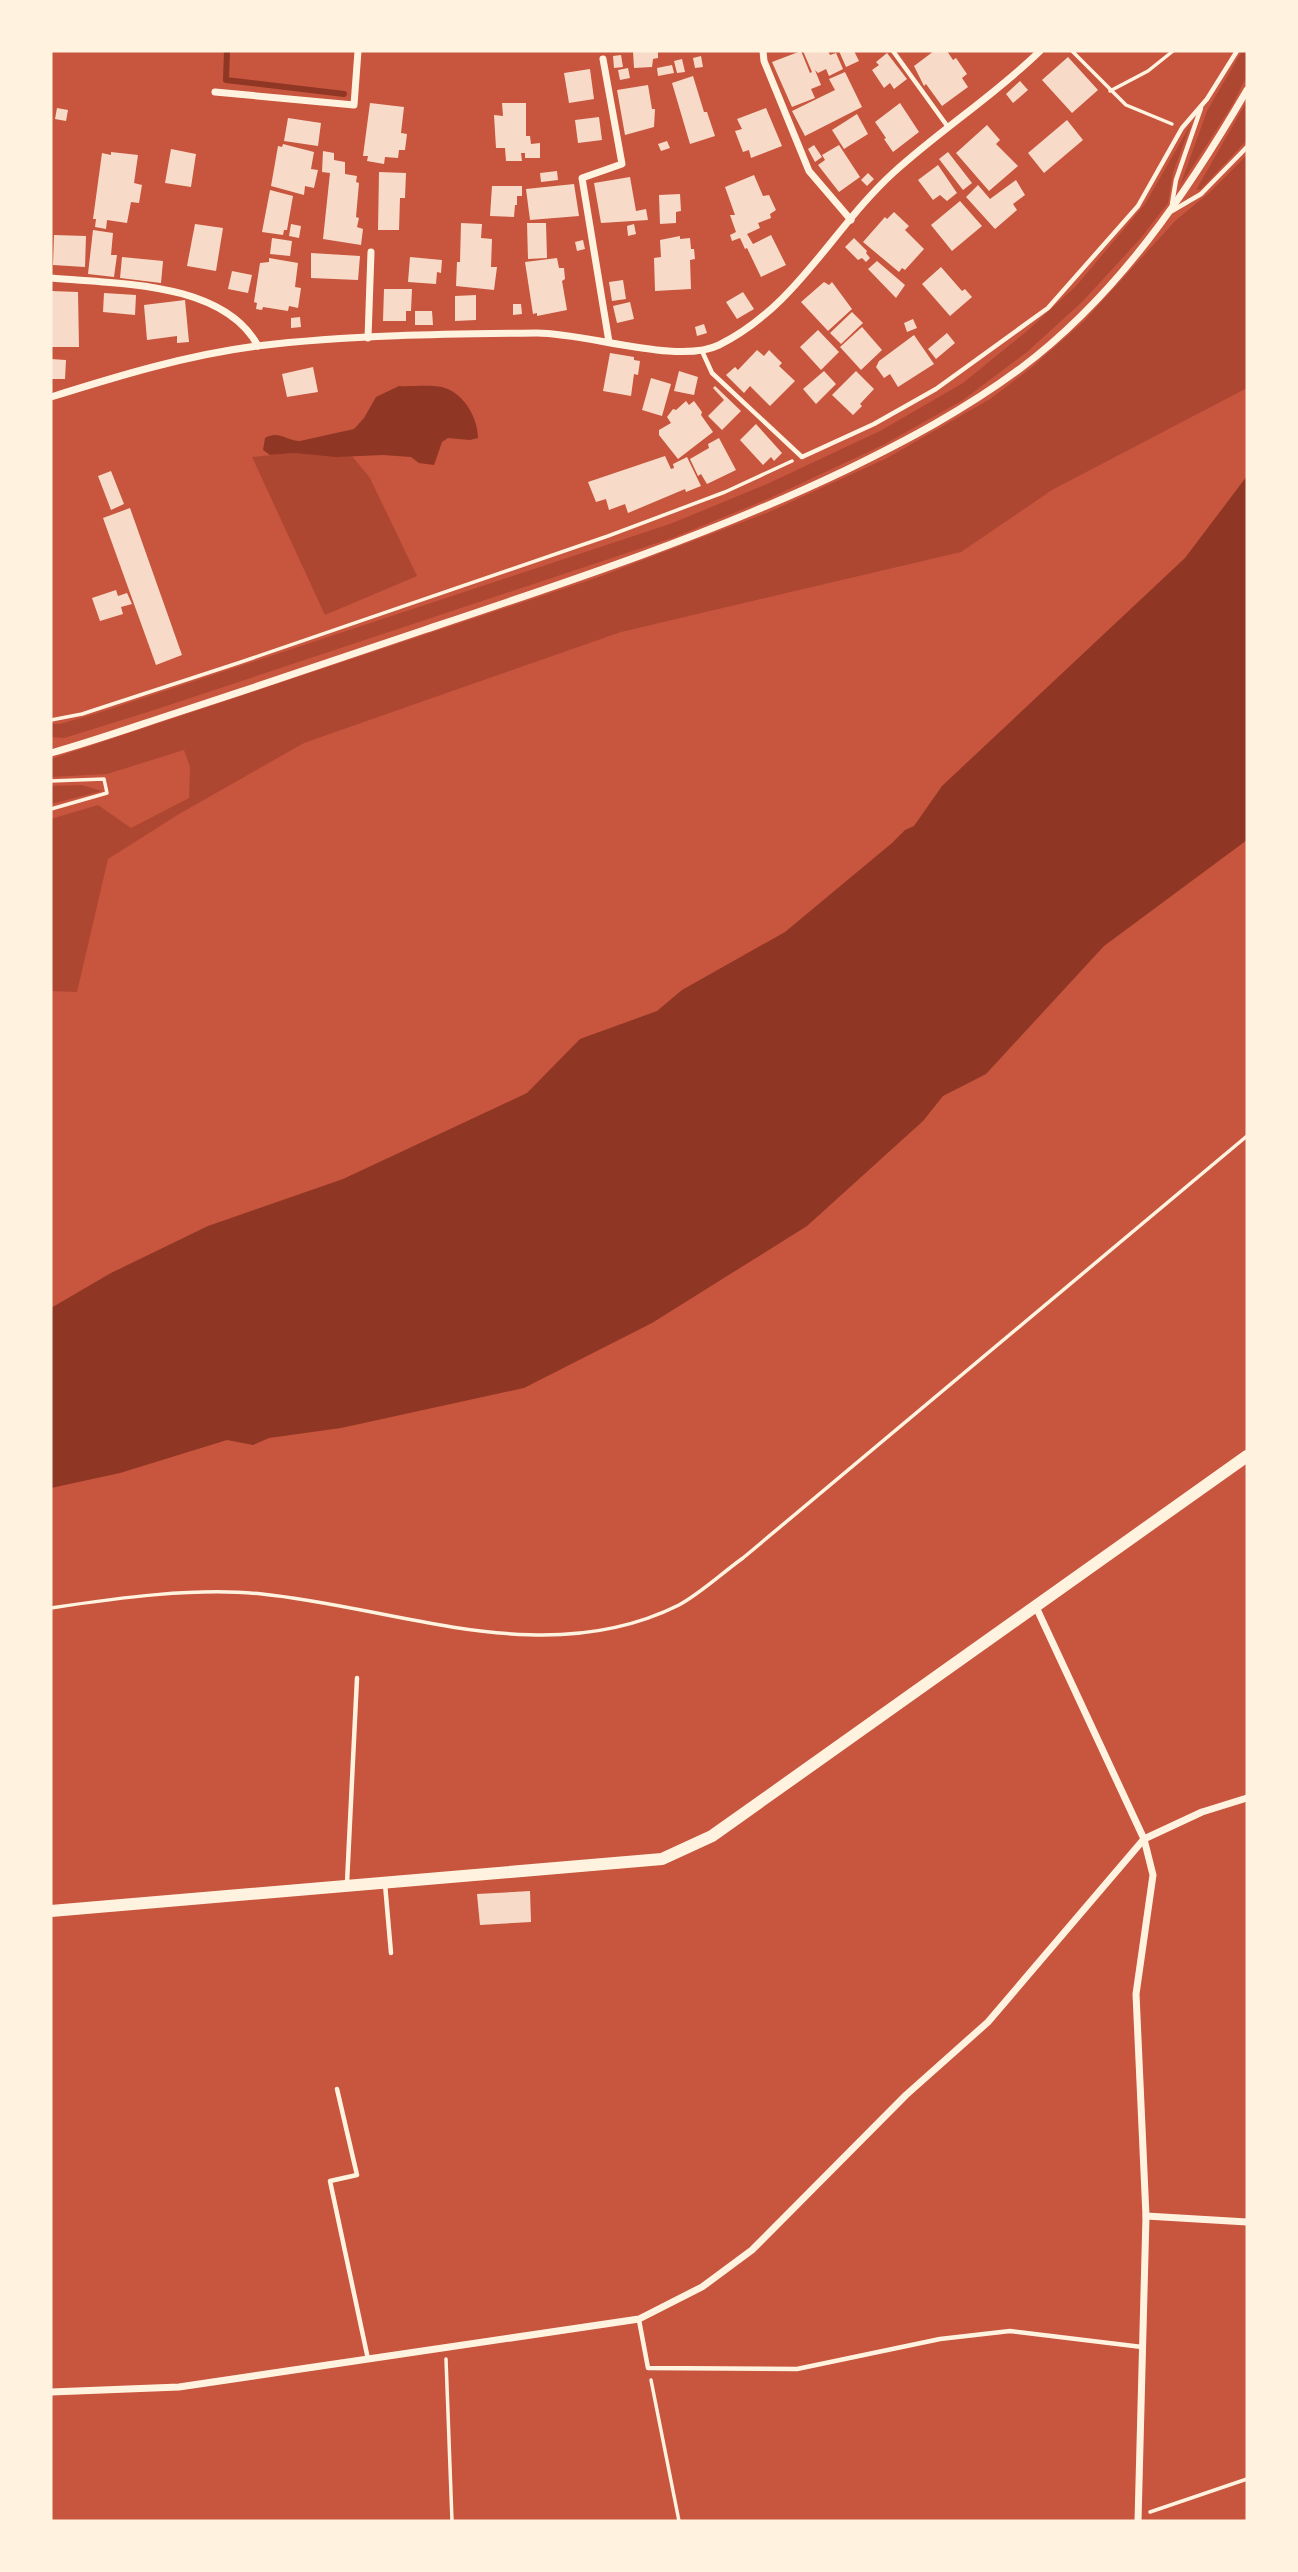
<svg xmlns="http://www.w3.org/2000/svg" width="1298" height="2572" viewBox="0 0 1298 2572" font-family="Signika,sans-serif">
	<rect width="100%" height="100%" fill="#c8553d"/>
	<!-- green -->
	<g fill="#ae4732">
		<polygon points="1242,51 1247,51 1247,76 1231,107 1180,186 1207,111"/>
		<polygon points="1247,101 1247,140 1201,189 1196,190"/>
		<polygon points="1191,124 1173,173 1168,203 1140,239 1082,302 1027,352 963,400 883,445 770,498 675,537 148,712 64,738 51,737 51,724 60,724 98,713 670,524 767,484 880,431 963,383 1027,331 1076,286 1145,204"/>
		<polygon points="1247,155 1247,388 1052,490 961,552 621,632 304,743 179,814 108,859 77,992 51,991 51,819 98,805 131,828 189,798 190,767 184,750 107,774 51,777 51,759 596,578 769,512 887,458 990,399 1031,368 1083,322 1175,221 1210,192"/>
		<polygon points="294,453 352,456 370,478 417,576 325,615 252,457"/>
		<polygon points="82,785 102,791 51,804 51,786"/>
	</g>
	<!-- water -->
	<g fill="#8f3625">
		<path d="M399,386c13,1 33,-2 46,2 19,6 33,30 33,50l-8,2 -22,-2 -6,4 -8,23 -15,-2 -8,-6 -28,-2 -47,2 -42,-4 -24,2 -7,-5 2,-12c14,-8 21,3 35,3l54,-12 10,-11 12,-21z"/>
		<polygon points="1247,476 1247,840 1104,946 986,1074 943,1096 923,1121 807,1226 652,1323 524,1388 341,1428 269,1438 253,1445 227,1440 120,1473 51,1488 51,1308 111,1273 208,1226 343,1179 527,1093 580,1039 657,1011 682,990 785,932 892,843 905,830 914,826 942,786 1185,558"/>
	</g>
	<g fill="none" stroke-linecap="round" stroke-linejoin="round">
		<!-- stream -->
		<polyline stroke="#8f3625" stroke-width="6" points="227,51 226,80 344,94"/>
	</g>
	<!-- building -->
	<g fill="#f7dbc8">
		<polygon points="633,51 658,51 658,58 653,59 652,67 634,68"/>
		<polygon points="801,51 810,73 812,72 803,51 828,51 830,55 836,53 843,69 829,76 826,69 818,73 815,70 821,85 811,89 815,98 792,107 772,62"/>
		<polygon points="839,51 854,51 859,61 846,67"/>
		<polygon points="934,51 947,51 953,60 956,58 967,74 962,78 968,87 942,106 926,84 924,86 914,66"/>
		<polygon points="887,53 907,79 894,89 890,83 884,88 872,70 879,65 876,62"/>
		<polygon points="621,55 623,67 614,68 613,56"/>
		<polygon points="701,56 703,67 695,68 693,58"/>
		<polygon points="1068,57 1098,90 1072,113 1042,80"/>
		<polygon points="682,59 685,72 677,73 674,61"/>
		<polygon points="672,65 674,73 658,76 657,68"/>
		<polygon points="628,68 630,78 620,80 618,70"/>
		<polygon points="590,69 594,99 569,103 564,73"/>
		<polygon points="845,72 862,107 805,136 792,111 835,90 829,79"/>
		<polygon points="693,76 704,112 707,112 715,136 690,144 672,83"/>
		<polygon points="1020,81 1028,90 1013,103 1006,94"/>
		<polygon points="648,85 652,109 655,109 654,127 625,135 617,90"/>
		<polygon points="370,103 404,107 401,133 407,134 405,150 399,150 398,158 385,157 384,164 367,161 368,156 363,156"/>
		<polygon points="502,103 526,103 526,136 530,136 531,144 540,143 540,158 525,158 525,153 521,153 522,161 506,161 505,148 496,148 494,115 503,116"/>
		<polygon points="900,103 919,132 893,152 884,139 886,138 875,122"/>
		<polygon points="57,108 68,110 66,121 55,119"/>
		<polygon points="766,108 782,146 751,158 749,150 743,152 735,131 742,129 737,119"/>
		<polygon points="857,114 868,134 844,149 832,130"/>
		<polygon points="599,117 602,140 578,143 575,120"/>
		<polygon points="288,118 321,123 318,146 284,141"/>
		<polygon points="1067,120 1083,140 1044,173 1028,153"/>
		<polygon points="987,125 1000,140 996,144 1018,166 989,191 956,153"/>
		<polygon points="667,141 670,148 661,151 658,144"/>
		<polygon points="283,144 314,152 311,169 318,170 314,188 305,186 304,195 271,186 278,146 282,147"/>
		<polygon points="814,145 822,157 815,162 808,149"/>
		<polygon points="839,145 860,177 839,192 818,165 825,160 822,155"/>
		<polygon points="171,149 196,154 191,187 165,183"/>
		<polygon points="323,151 334,153 334,160 345,162 345,174 357,176 356,182 359,183 356,217 359,218 357,227 363,229 361,245 323,239 330,173 322,172"/>
		<polygon points="111,152 138,155 134,183 142,185 139,203 131,202 127,223 107,220 106,229 95,227 96,219 93,219 102,153 111,155"/>
		<polygon points="948,152 972,183 963,190 939,159"/>
		<polygon points="938,165 957,193 947,201 940,195 933,200 918,180"/>
		<polygon points="557,171 558,180 541,182 540,173"/>
		<polygon points="379,172 406,173 405,198 400,198 399,230 378,230"/>
		<polygon points="868,173 874,179 867,186 861,180"/>
		<polygon points="754,175 763,196 769,195 776,210 770,214 771,218 758,223 760,228 747,234 753,244 771,235 786,265 761,277 747,248 745,249 740,238 732,241 730,235 736,232 730,215 735,215 725,187"/>
		<polygon points="630,177 636,211 646,209 648,220 601,223 594,183"/>
		<polygon points="1016,180 1025,195 1013,204 1017,210 995,229 966,197 978,185 990,199"/>
		<polygon points="574,184 579,216 530,220 526,189"/>
		<polygon points="492,186 522,186 522,196 517,196 517,205 515,205 514,217 490,216"/>
		<polygon points="270,190 293,196 287,230 284,230 283,235 262,232"/>
		<polygon points="680,194 681,211 676,212 676,223 660,224 659,195"/>
		<polygon points="960,201 982,226 952,251 931,225"/>
		<polygon points="894,212 909,226 905,230 924,249 905,270 902,268 899,272 863,242 885,217 887,219"/>
		<polygon points="461,223 482,224 481,238 492,239 491,267 497,267 494,290 456,286 457,262 460,262"/>
		<polygon points="527,223 546,223 547,258 528,259"/>
		<polygon points="195,224 223,228 216,271 187,266"/>
		<polygon points="291,224 301,226 299,238 289,236"/>
		<polygon points="634,224 636,234 628,236 627,226"/>
		<polygon points="93,230 113,233 111,255 117,255 114,277 88,274"/>
		<polygon points="54,235 86,236 85,267 53,265"/>
		<polygon points="680,236 680,239 690,238 691,249 694,249 695,259 690,260 691,289 655,291 654,258 661,257 660,240"/>
		<polygon points="272,238 292,241 290,256 270,254"/>
		<polygon points="854,238 867,251 866,253 870,258 866,262 862,258 858,260 845,247"/>
		<polygon points="583,240 585,249 577,251 575,242"/>
		<polygon points="311,253 360,256 358,280 311,278"/>
		<polygon points="122,257 163,261 161,283 120,278"/>
		<polygon points="410,257 442,260 441,273 437,272 436,284 408,282"/>
		<polygon points="269,258 298,263 295,287 301,288 298,308 289,306 288,311 263,307 262,310 256,309 257,303 254,302 260,263 269,262"/>
		<polygon points="557,258 559,268 564,268 565,279 562,281 567,310 537,316 537,313 533,314 525,262"/>
		<polygon points="877,261 905,285 896,298 868,269"/>
		<polygon points="941,267 962,291 965,289 972,297 950,316 922,284"/>
		<polygon points="232,271 252,275 248,293 228,289"/>
		<polygon points="623,280 626,299 612,301 609,282"/>
		<polygon points="824,282 829,285 832,282 852,309 828,331 801,302"/>
		<polygon points="384,289 412,289 411,311 406,311 406,321 383,321"/>
		<polygon points="51,291 78,292 79,347 51,347"/>
		<polygon points="743,292 754,309 737,319 726,302"/>
		<polygon points="104,293 136,295 135,315 103,312"/>
		<polygon points="476,295 476,320 455,321 455,296"/>
		<polygon points="185,300 189,342 177,343 177,336 147,340 144,305"/>
		<polygon points="630,302 634,319 617,323 613,306"/>
		<polygon points="513,304 521,304 522,314 513,315"/>
		<polygon points="415,311 432,311 433,325 415,325"/>
		<polygon points="852,312 863,323 841,344 830,333"/>
		<polygon points="300,317 301,327 291,328 291,318"/>
		<polygon points="913,319 917,328 907,332 904,323"/>
		<polygon points="704,324 707,333 697,336 695,327"/>
		<polygon points="862,327 882,350 861,370 840,347"/>
		<polygon points="818,330 839,352 821,370 800,347"/>
		<polygon points="947,333 955,343 936,359 928,349"/>
		<polygon points="914,335 934,364 898,387 890,374 884,378 876,367 879,361"/>
		<polygon points="757,350 764,356 769,350 782,363 779,366 795,381 770,406 750,386 744,393 726,375 735,367 738,370"/>
		<polygon points="610,353 634,357 634,360 640,361 638,375 634,374 631,396 603,391"/>
		<polygon points="51,359 66,360 65,379 51,379"/>
		<polygon points="313,367 318,392 287,397 282,374"/>
		<polygon points="679,371 698,377 694,395 674,391"/>
		<polygon points="824,371 836,384 816,404 803,389"/>
		<polygon points="856,371 874,389 860,404 862,406 853,415 832,395"/>
		<polygon points="651,378 671,384 662,416 642,410"/>
		<polygon points="715,386 741,411 722,430 708,416 724,400 713,388"/>
		<polygon points="686,401 689,405 694,401 702,412 701,415 713,432 678,459 659,435 659,430 671,423 667,417 673,409 676,410"/>
		<polygon points="756,424 782,453 774,461 771,457 763,465 740,440"/>
		<polygon points="719,438 736,470 707,484 701,474 698,476 690,459 709,448 708,444"/>
		<polygon points="665,456 671,469 674,468 673,464 687,457 701,486 686,492 685,489 628,513 625,504 609,510 606,499 596,502 588,482"/>
		<polygon points="111,471 124,504 111,510 98,476"/>
		<polygon points="130,508 182,655 156,665 103,518"/>
		<polygon points="116,590 118,596 127,593 132,604 121,607 123,614 100,621 92,598"/>
		<polygon points="530,1891 531,1922 480,1925 477,1894"/>
	</g>
	<g fill="none" stroke-linecap="round" stroke-linejoin="round">
		<!-- path -->
		<g stroke="#fff3e0" stroke-width="3.5">
			<polyline points="1072,51 1126,105 1172,124"/>
			<polyline points="1110,91 1148,71 1173,51"/>
			<polyline points="51,720 82,714 238,663 608,536 725,492 792,461"/>
			<polyline points="51,781 104,779 107,793 51,809"/>
			<path d="M51,1608c65,-10 146,-21 211,-14 138,14 283,78 417,11 22,-12 43,-32 64,-47l504,-422"/>
			<polyline points="446,2359 452,2521"/>
			<polyline points="651,2380 679,2521"/>
			<polyline points="1150,2512 1247,2479"/>
		</g>
		<!-- service -->
		<g stroke="#fff3e0" stroke-width="4.5">
			<polyline points="893,51 948,127"/>
			<polyline points="1172,204 1176,180 1201,108"/>
			<polyline points="1172,211 1201,194 1247,147"/>
			<polyline points="702,351 712,373 802,457 874,424 936,389 1048,308 1138,206 1182,128 1207,99 1237,51"/>
			<polyline points="347,1883 357,1678"/>
			<polyline points="385,1884 391,1953"/>
			<polyline points="337,2089 357,2175 330,2181 368,2359"/>
			<polyline points="639,2320 648,2368 797,2369 940,2339 1010,2331 1142,2347"/>
		</g>
		<!-- minor -->
		<g stroke="#fff3e0" stroke-width="7">
			<polyline points="763,51 764,61 809,171 851,220"/>
			<polyline points="603,59 622,164 582,178 609,342"/>
			<polyline points="215,92 354,105 358,51"/>
			<path d="M51,278c65,6 172,3 207,68"/>
			<polyline points="368,338 371,252"/>
			<path d="M51,397c67,-21 136,-42 206,-51 92,-11 187,-12 280,-13 50,0 142,32 182,12 77,-38 114,-117 174,-172 47,-43 102,-78 147,-122"/>
			<path d="M51,753c43,-12 85,-27 128,-41 83,-27 166,-55 248,-83 141,-47 283,-94 417,-158 62,-30 122,-62 177,-103 97,-73 166,-175 226,-278"/>
			<polyline points="1036,1607 1144,1839 1153,1875 1136,1994 1146,2216 1138,2521"/>
			<polyline points="1146,2216 1247,2222"/>
			<polyline points="51,2392 179,2387 639,2319 702,2287 752,2250 906,2095 988,2022 1144,1839 1202,1812 1247,1798"/>
		</g>
		<!-- secondary -->
		<polyline stroke="#fff3e0" stroke-width="12" points="51,1911 662,1859 712,1836 1247,1456"/>
	</g>
	<!-- border -->
	<rect width="1298" height="2572" fill="none" stroke="#fff3e0" stroke-width="105"/>
</svg>
